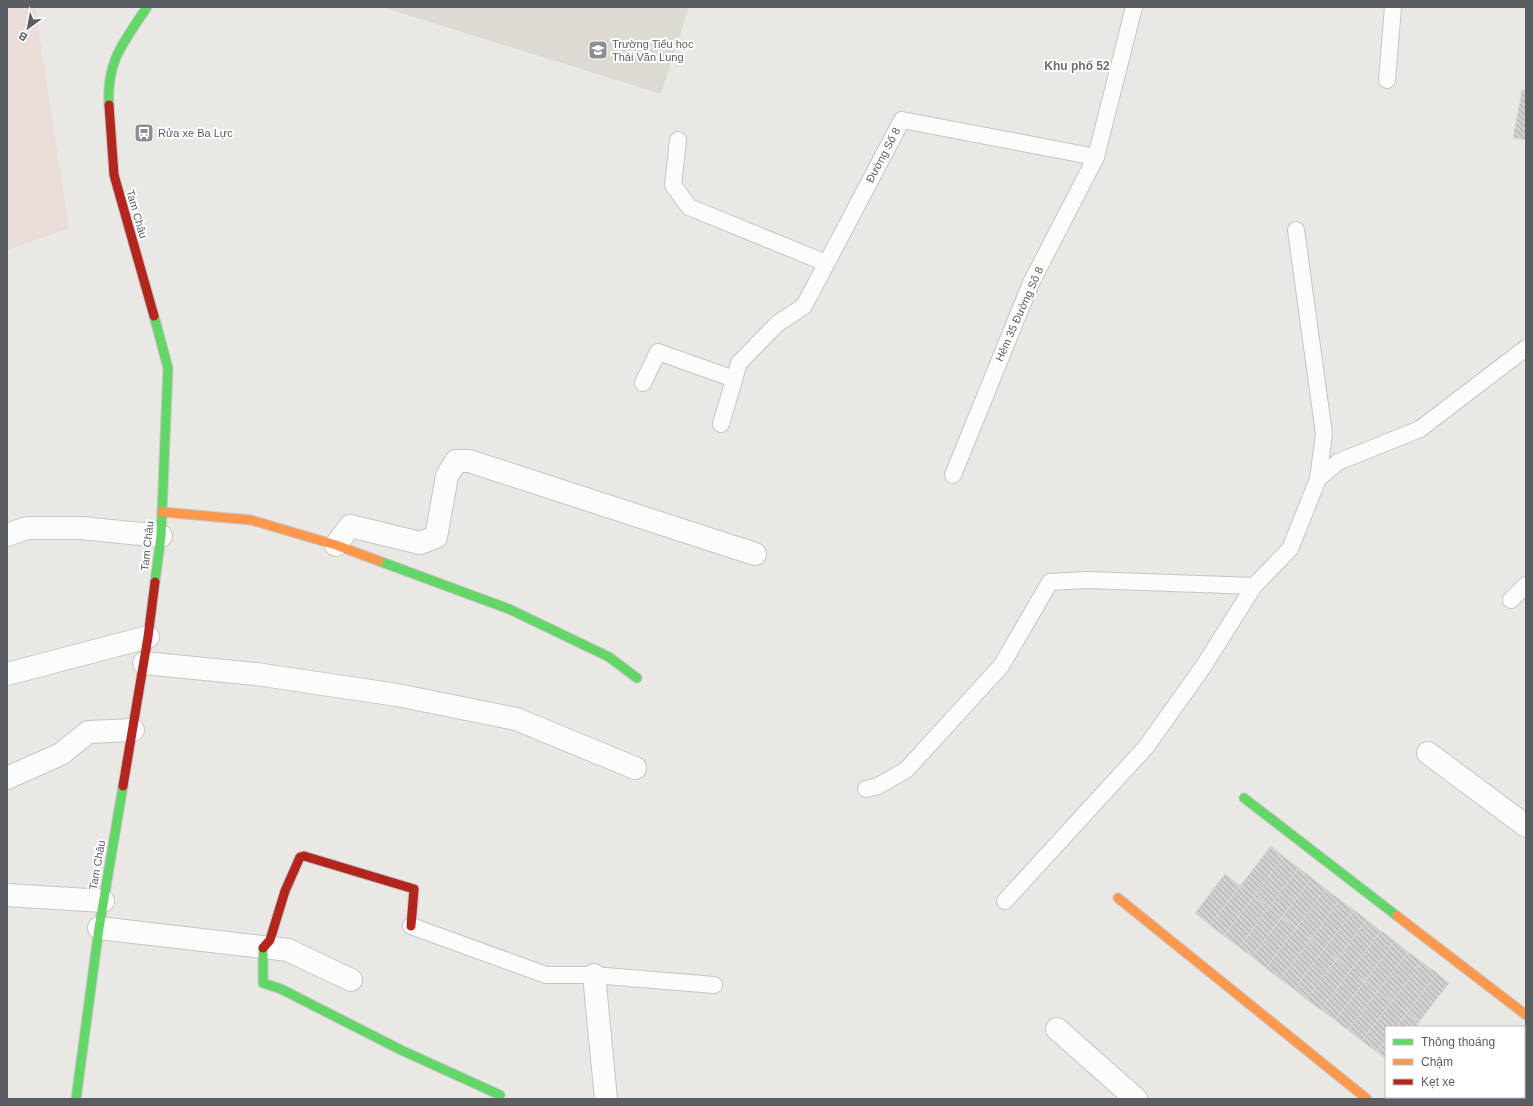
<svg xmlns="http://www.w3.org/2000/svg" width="1533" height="1106" viewBox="0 0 1533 1106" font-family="Helvetica,sans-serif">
	<defs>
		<pattern id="building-back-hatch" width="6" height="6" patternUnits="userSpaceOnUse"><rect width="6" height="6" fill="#d0cfcd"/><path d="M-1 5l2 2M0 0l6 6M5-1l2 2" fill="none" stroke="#acabaa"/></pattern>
	</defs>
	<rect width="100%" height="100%" fill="#eae8e4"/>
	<!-- education -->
	<polygon fill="#dddad4" points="382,7 689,7 661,94"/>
	<!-- medical -->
	<polygon fill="#e9dcd9" points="7,7 35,7 69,228 7,250"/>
	<!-- building -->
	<g fill="url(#building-back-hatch)" stroke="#d9d7d4">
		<polygon points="1522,90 1526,91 1526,140 1513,138"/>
		<polygon points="1271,846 1284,857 1254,896 1240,886"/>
		<polygon points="1284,857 1299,868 1269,907 1254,896"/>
		<polygon points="1299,868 1312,878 1282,917 1269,907"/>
		<polygon points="1225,874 1240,886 1210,925 1195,913"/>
		<polygon points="1312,878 1326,889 1296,928 1282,917"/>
		<polygon points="1240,886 1254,896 1224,936 1210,925"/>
		<polygon points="1326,889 1340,900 1311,939 1296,928"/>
		<polygon points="1254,896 1269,907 1239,947 1224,936"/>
		<polygon points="1340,900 1354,910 1324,949 1311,939"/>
		<polygon points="1269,907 1282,917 1252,957 1239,947"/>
		<polygon points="1354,910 1367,920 1337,959 1324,949"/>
		<polygon points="1282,917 1296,928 1266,968 1252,957"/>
		<polygon points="1367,920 1381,931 1351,970 1337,959"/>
		<polygon points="1296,928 1311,939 1280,979 1266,968"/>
		<polygon points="1381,931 1395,941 1365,981 1351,970"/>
		<polygon points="1311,939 1324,949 1294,989 1280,979"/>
		<polygon points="1395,941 1408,952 1378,991 1365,981"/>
		<polygon points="1324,949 1337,959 1306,999 1294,989"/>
		<polygon points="1408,952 1422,962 1392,1001 1378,991"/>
		<polygon points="1337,959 1351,970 1321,1010 1306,999"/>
		<polygon points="1422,962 1437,973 1407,1013 1392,1001"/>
		<polygon points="1351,970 1365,981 1335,1020 1321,1010"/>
		<polygon points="1437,973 1449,983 1419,1022 1407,1013"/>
		<polygon points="1365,981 1378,991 1348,1030 1335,1020"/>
		<polygon points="1378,991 1392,1001 1362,1041 1348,1030"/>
		<polygon points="1392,1001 1407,1013 1396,1027 1386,1027 1386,1040 1377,1052 1362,1041"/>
		<polygon points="1407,1013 1419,1022 1416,1027 1396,1027"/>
		<polygon points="1386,1040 1386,1059 1377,1052"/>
	</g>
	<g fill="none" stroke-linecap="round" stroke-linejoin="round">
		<!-- lane casing -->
		<g stroke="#c5c5c5" stroke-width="18">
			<g id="lane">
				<polyline points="1387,80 1393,7"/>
				<polyline points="678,140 673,185 689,207 826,263"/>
				<polyline points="1296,230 1324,434 1318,479"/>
				<polyline points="643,383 658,352 734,379"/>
				<polyline points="721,424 739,363 777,324 804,306 902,120 1096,157 1134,7"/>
				<polyline points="953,475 1031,283 1096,157"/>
				<polyline points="1511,600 1526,585"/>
				<polyline points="866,789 878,786 906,770 1001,666 1050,582 1088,580 1254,586 1290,549 1318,479 1338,462 1420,429 1526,348"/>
				<polyline points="1005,901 1146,747 1203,667 1254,586"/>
				<polyline points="411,926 546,975 594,975 714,985"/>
			</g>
		</g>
		<!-- street casing -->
		<g stroke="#c5c5c5" stroke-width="24">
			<g id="street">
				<polyline points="7,535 27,528 81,528 161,536"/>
				<polyline points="336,545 350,526 420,543 436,537 447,476 456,461 469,461 755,554"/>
				<polyline points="144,663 256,674 397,695 516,719 635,768"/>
				<polyline points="7,674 148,637"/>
				<polyline points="1428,753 1526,826"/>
				<polyline points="7,778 61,754 88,732 133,730"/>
				<polyline points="7,895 103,901"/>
				<polyline points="99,928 288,950 351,980"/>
				<polyline points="594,975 606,1099"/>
				<polyline points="1057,1029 1136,1099"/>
				<polyline points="1524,1054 1526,1052"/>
				<polyline points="1475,1099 1477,1097"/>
			</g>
		</g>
		<!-- fast casing -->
		<g stroke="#c6c6c6" stroke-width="11">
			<g id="fast">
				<path d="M109,105c-3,-44 15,-63 38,-98"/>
				<polyline points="154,316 168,368 161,536 155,582"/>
				<polyline points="379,561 509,609 609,657 637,678"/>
				<polyline points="1244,798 1397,916"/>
				<polyline points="263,948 263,983 281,989 401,1050 500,1095"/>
				<polyline points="76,1099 99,928 123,786"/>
			</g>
		</g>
		<!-- slow casing -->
		<g stroke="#c6c6c6" stroke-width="11">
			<g id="slow">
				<polyline points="162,512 251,520 336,545 379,561"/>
				<polyline points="1118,898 1367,1099"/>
				<polyline points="1397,916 1526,1015"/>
			</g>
		</g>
		<!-- jam casing -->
		<g stroke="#c6c6c6" stroke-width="11">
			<g id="jam">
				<polyline points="109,105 114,175 154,316"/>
				<polyline points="123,786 148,637 155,582"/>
				<polyline points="263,948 270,940 285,891 300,857 304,856 414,889 411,926"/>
			</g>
		</g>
		<!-- lane -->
		<use href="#lane" stroke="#fcfcfb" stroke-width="16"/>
		<!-- street -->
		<use href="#street" stroke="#fcfcfb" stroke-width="22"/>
		<!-- fast -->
		<use href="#fast" stroke="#63d668" stroke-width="9"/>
		<!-- slow -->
		<use href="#slow" stroke="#ff974d" stroke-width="9"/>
		<!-- jam -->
		<use href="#jam" stroke="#b3261e" stroke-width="9"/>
	</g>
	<!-- icons -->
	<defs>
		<g id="school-square" transform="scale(1)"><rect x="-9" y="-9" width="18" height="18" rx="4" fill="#8c8e8f" stroke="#fff"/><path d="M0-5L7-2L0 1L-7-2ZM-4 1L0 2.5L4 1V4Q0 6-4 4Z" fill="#fff"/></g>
		<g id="bus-square" transform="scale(1)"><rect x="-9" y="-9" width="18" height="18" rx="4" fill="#8c8e8f" stroke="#fff"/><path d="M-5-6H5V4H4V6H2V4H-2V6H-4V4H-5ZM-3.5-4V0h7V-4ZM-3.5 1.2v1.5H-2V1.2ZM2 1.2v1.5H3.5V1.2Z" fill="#fff"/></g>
	</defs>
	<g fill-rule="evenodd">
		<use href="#school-square" x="598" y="50"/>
		<use href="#bus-square" x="144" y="133"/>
	</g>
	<g text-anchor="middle" stroke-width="4" stroke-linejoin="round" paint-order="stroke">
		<!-- poi labels -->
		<g font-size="11" fill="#5a5d61" stroke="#fff" text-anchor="start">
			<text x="612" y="48">Trường Tiểu học<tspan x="612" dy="13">Thái Văn Lung</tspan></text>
			<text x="158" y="137">Rửa xe Ba Lực</text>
		</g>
		<!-- street labels -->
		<g font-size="11" fill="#5a5d61" stroke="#fff">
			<text transform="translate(883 155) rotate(-62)" y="4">Đường Số 8</text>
			<text transform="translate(137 214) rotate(74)" y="4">Tam Châu</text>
			<text transform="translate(1019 314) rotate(-66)" y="4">Hẻm 35 Đường Số 8</text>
			<text transform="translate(147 546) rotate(-84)" y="4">Tam Châu</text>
			<text transform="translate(97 865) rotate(-80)" y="4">Tam Châu</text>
		</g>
		<!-- neighbourhood labels -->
		<g font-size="12" font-weight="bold" fill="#6b6f73" stroke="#fff">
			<text x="1077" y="70">Khu phố 52</text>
		</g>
	</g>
	<!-- border -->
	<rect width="1533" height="1106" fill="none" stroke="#5a5d61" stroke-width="16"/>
	<!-- legend -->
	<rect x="1385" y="1026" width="140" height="72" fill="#ffffff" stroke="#bdbec0"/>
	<rect x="1393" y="1039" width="20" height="6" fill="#63d668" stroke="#bdbec0"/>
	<text x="1421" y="1046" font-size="12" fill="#5a5d61">Thông thoáng</text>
	<rect x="1393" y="1059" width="20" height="6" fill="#ff974d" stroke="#bdbec0"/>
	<text x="1421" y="1066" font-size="12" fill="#5a5d61">Chậm</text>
	<rect x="1393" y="1079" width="20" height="6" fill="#b3261e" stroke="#bdbec0"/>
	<text x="1421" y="1086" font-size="12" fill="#5a5d61">Kẹt xe</text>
	<!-- north arrow -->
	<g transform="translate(28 28) rotate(212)" stroke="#ffffff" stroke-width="3" paint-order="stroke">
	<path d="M0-3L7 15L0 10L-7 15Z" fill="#5a5d61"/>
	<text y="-6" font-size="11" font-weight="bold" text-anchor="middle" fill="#5a5d61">B</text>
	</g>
</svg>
